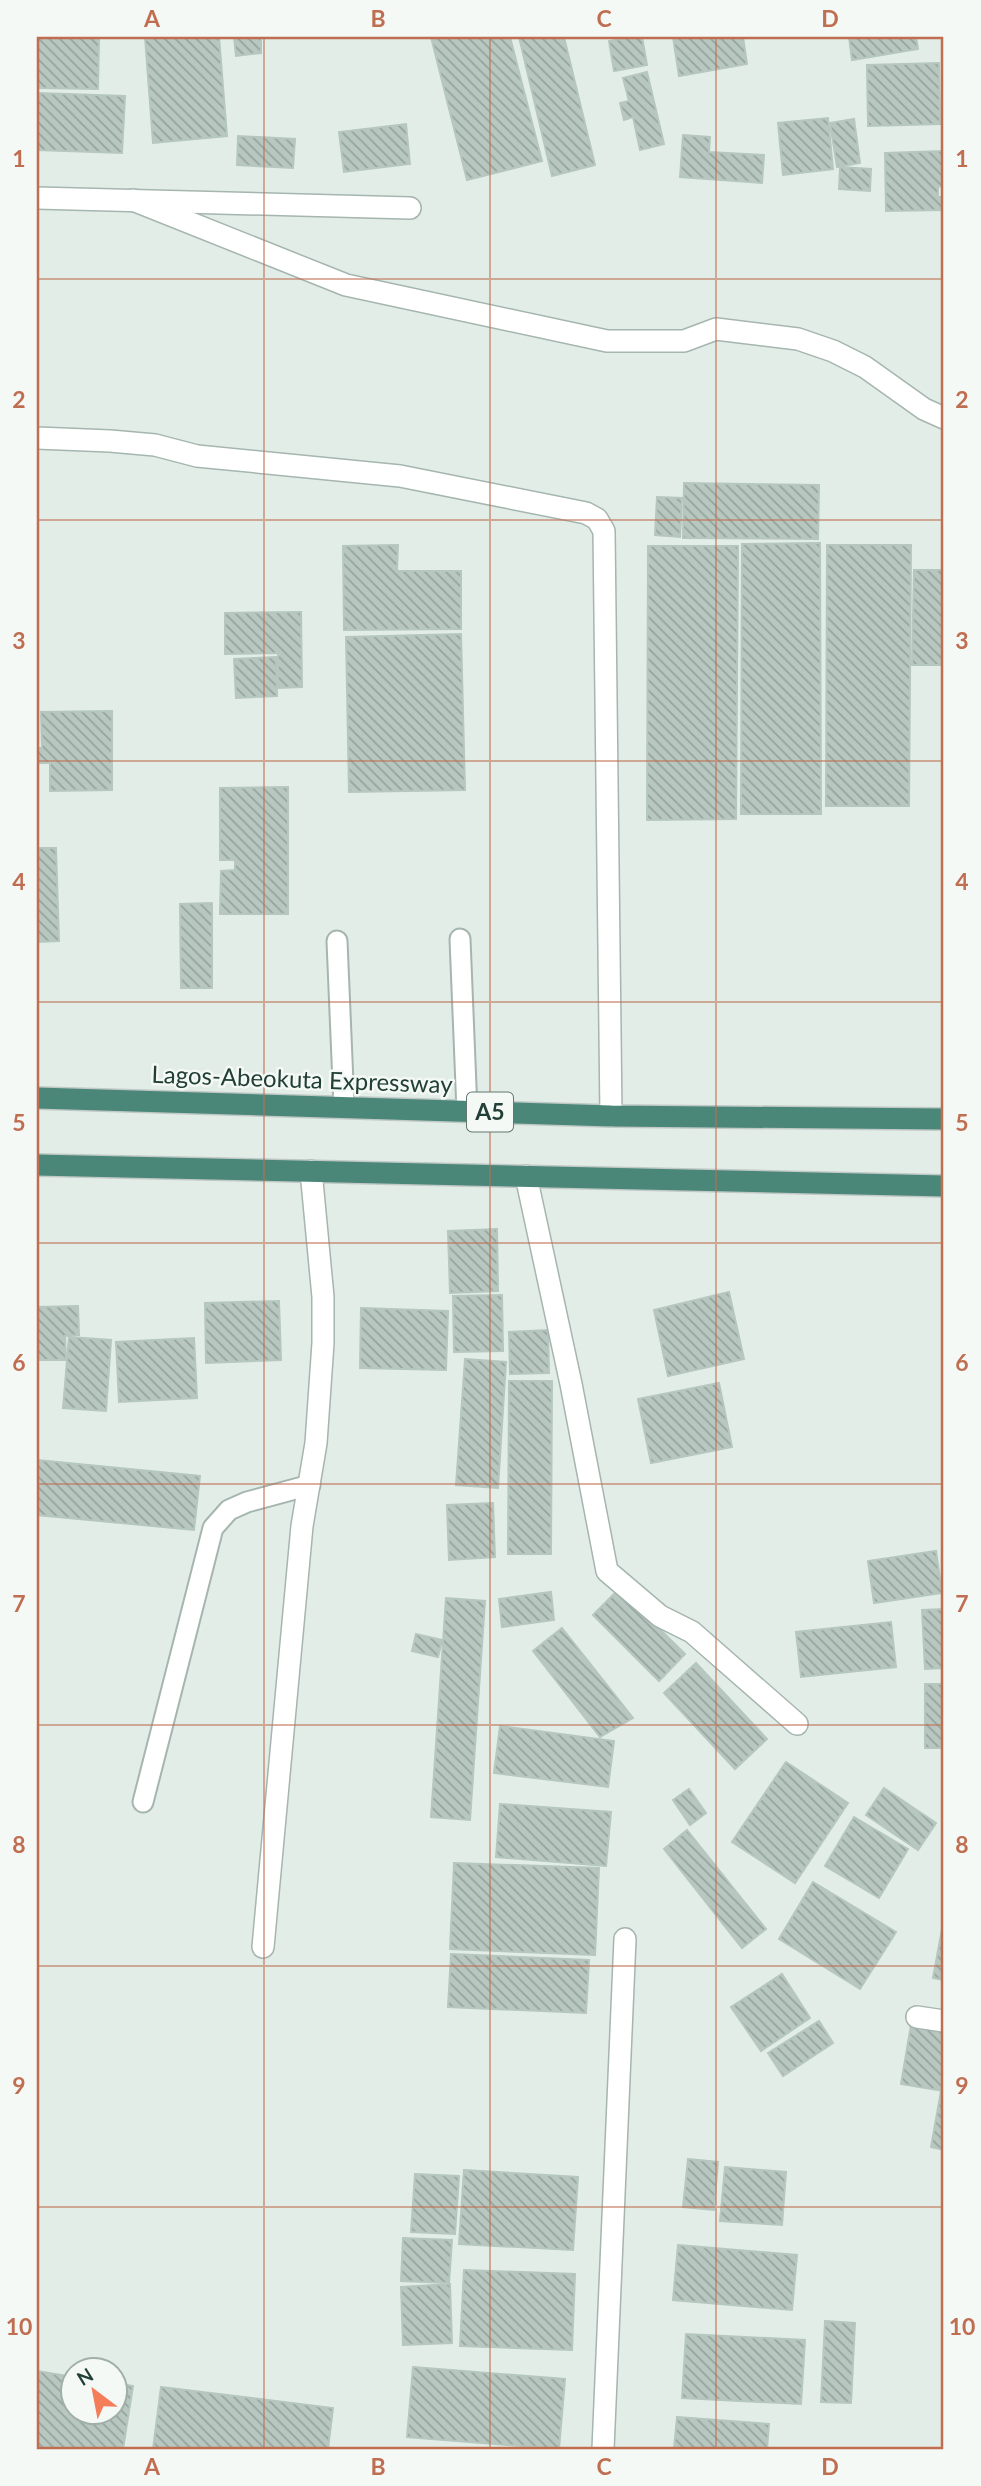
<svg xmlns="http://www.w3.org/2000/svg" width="981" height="2486" viewBox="0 0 981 2486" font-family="Lato,sans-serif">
	<defs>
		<pattern id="building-back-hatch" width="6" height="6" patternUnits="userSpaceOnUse" patternTransform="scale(1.75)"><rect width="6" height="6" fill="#b8c8c1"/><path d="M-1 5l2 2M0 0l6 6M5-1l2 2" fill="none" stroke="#95a49e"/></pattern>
	</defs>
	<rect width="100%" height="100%" fill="#e3ede8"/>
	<!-- building -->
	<g fill="url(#building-back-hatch)" stroke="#b5c7bf" stroke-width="2">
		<polygon points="37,37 99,37 98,89 37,88"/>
		<polygon points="145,37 219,37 227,136 153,143"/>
		<polygon points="234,37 261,37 261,53 236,56"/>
		<polygon points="431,37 510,37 542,161 467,180"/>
		<polygon points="519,37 564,37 595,165 552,176"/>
		<polygon points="633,37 642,37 647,65 614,71 609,41"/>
		<polygon points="673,37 743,37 747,64 679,76"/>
		<polygon points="849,37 916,37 918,49 852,60"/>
		<polygon points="939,63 940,124 868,126 867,65"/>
		<polygon points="647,72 664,144 640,150 633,117 624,120 620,103 629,101 623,78"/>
		<polygon points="37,93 125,96 122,153 37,150"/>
		<polygon points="828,118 833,169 783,175 778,123"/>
		<polygon points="854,119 860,163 837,167 830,123"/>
		<polygon points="406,124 410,164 344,172 339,132"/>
		<polygon points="683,135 710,137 709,152 764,155 762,183 680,177"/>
		<polygon points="238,136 295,139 293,168 237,165"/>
		<polygon points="944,151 944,187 938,186 938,197 944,197 944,210 886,211 885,153"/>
		<polygon points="840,167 871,169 870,191 839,189"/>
		<polygon points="684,483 819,485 818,539 683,538"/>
		<polygon points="657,497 682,498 680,537 655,535"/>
		<polygon points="820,543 821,814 741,814 742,544"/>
		<polygon points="398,545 397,571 461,571 461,629 344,630 343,546"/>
		<polygon points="827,545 911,545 909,806 826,806"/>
		<polygon points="648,546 738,546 736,819 647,820"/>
		<polygon points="914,570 944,570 944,665 912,665"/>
		<polygon points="301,612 302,687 278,688 278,653 225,654 225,613"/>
		<polygon points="461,634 465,790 349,792 346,637"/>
		<polygon points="276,657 277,696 236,698 234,659"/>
		<polygon points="112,711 112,790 50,791 50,763 37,763 37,748 42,748 41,712"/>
		<polygon points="288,787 288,914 220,914 221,871 235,870 235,860 220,860 220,788"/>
		<polygon points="37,848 56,848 59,941 37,942"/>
		<polygon points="212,903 212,988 181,988 180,904"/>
		<polygon points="497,1229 498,1291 450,1293 448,1231"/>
		<polygon points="729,1292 744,1359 668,1376 654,1310"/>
		<polygon points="502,1295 503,1351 454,1352 453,1296"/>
		<polygon points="279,1301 281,1360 206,1363 205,1303"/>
		<polygon points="78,1306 79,1335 65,1336 66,1360 37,1360 37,1307"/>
		<polygon points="361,1308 448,1311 446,1370 360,1368"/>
		<polygon points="548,1330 549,1373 510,1374 509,1332"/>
		<polygon points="69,1337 111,1340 106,1411 63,1408"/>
		<polygon points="194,1338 197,1398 119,1402 116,1342"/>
		<polygon points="465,1359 506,1362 498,1488 456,1485"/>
		<polygon points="509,1381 552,1381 551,1554 508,1554"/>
		<polygon points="719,1383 732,1447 651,1463 638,1399"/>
		<polygon points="37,1460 200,1476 194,1530 37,1515"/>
		<polygon points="493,1503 495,1557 449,1560 447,1505"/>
		<polygon points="936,1551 942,1593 874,1603 868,1561"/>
		<polygon points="619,1589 685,1654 659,1681 593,1615"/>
		<polygon points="551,1592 554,1620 502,1627 499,1599"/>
		<polygon points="446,1598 485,1601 470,1820 431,1817"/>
		<polygon points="944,1609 944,1668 925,1669 922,1610"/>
		<polygon points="891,1622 896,1667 801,1677 796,1632"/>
		<polygon points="562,1628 633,1718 600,1737 533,1651"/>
		<polygon points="416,1634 442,1640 438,1657 412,1651"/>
		<polygon points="696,1663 767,1739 735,1769 664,1693"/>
		<rect x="925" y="1684" width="19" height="64"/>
		<polygon points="500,1726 614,1741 608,1787 494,1773"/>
		<polygon points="786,1762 848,1803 795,1883 732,1842"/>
		<polygon points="884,1788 936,1823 918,1850 866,1815"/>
		<polygon points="689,1789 706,1813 690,1825 673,1800"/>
		<polygon points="500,1804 611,1812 606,1866 496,1857"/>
		<polygon points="854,1817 908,1849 879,1898 825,1866"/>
		<polygon points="687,1830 766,1929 742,1948 664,1849"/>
		<polygon points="454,1863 599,1868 595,1955 450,1949"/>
		<polygon points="813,1882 896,1932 860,1989 779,1939"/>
		<polygon points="944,1918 944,1980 933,1978"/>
		<polygon points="451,1954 589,1960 586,2013 448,2007"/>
		<polygon points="782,1974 810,2018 761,2051 731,2007"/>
		<polygon points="912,2019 944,2024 944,2091 901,2084"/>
		<polygon points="819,2021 833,2043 783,2076 768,2053"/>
		<polygon points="941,2091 944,2092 944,2150 931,2147"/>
		<polygon points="688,2159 718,2162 714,2210 683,2207"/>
		<polygon points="725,2167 786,2172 782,2225 720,2221"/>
		<polygon points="464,2170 578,2177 573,2250 459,2244"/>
		<polygon points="415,2174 459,2176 455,2234 411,2232"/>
		<polygon points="403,2238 452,2240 449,2283 401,2281"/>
		<polygon points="678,2245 797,2255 792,2310 673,2300"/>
		<polygon points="464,2270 575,2274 572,2350 460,2346"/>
		<polygon points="450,2284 452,2343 403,2345 401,2287"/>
		<polygon points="825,2321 855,2323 851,2403 821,2402"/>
		<polygon points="686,2334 805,2340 801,2404 682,2398"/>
		<polygon points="413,2367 565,2379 559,2449 407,2437"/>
		<polygon points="37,2371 74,2377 74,2412 116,2412 116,2383 133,2386 123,2449 37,2449"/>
		<polygon points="161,2387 333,2408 328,2449 153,2449"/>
		<polygon points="677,2417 769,2424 767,2449 674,2449"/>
	</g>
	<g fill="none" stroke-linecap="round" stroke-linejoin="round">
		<!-- service casing -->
		<g stroke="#a5b5af" stroke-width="23">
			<g id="service">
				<polyline points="460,939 467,1111"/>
				<polyline points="337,941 344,1107"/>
				<polyline points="143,1802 213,1528 229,1510 247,1502 310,1485"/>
			</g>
		</g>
		<!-- minor casing -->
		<g stroke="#a5b5af" stroke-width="24">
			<g id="minor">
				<polyline points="37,198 410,208"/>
				<polyline points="133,200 346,285 607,341 684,341 716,329 798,339 833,351 865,367 924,409 944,418"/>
				<polyline points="37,438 110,441 155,445 197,456 400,476 586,513 597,519 604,531 611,1116"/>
				<polyline points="526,1176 571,1384 607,1571 660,1616 692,1632 797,1724"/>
				<polyline points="263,1947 302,1526 316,1443 323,1343 323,1297 311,1171"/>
				<polyline points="917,2017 944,2021"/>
				<polyline points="603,2449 625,1939"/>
			</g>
		</g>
		<!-- trunk casing -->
		<g stroke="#c1c9c7" stroke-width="24">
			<g id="trunk">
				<polyline points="37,1098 611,1116 944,1119"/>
				<polyline points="37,1165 944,1186"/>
			</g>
		</g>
		<!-- service -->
		<use href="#service" stroke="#fff" stroke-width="19"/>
		<!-- minor -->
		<use href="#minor" stroke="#fff" stroke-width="21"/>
		<!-- trunk -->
		<use href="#trunk" stroke="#4a8778" stroke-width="21"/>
	</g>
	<!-- grid -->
	<path fill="none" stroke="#c06e51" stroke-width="2" stroke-opacity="0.55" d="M264,37v2412M490,37v2412M716,37v2412M37,279h907M37,520h907M37,761h907M37,1002h907M37,1243h907M37,1484h907M37,1725h907M37,1966h907M37,2207h907"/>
	<g text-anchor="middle" stroke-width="5" stroke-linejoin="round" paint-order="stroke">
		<!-- shield labels -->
		<rect fill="#f4f9f6" stroke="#617770" stroke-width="2" x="467" y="1092.5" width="46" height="39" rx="5"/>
		<g font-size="23" font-weight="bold" fill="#223f37">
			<text x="490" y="1120">A5</text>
		</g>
		<!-- street labels -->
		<g font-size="24" fill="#223f37" stroke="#f4f9f6">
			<text transform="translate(302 1080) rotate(2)" y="8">Lagos-Abeokuta Expressway</text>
		</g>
	</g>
	<!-- border -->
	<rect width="981" height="2486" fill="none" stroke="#f4f9f6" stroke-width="77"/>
	<!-- north arrow -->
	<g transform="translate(94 2391) rotate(328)"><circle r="33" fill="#f4f9f6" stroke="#a0afaa" stroke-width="2"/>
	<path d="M0-5L12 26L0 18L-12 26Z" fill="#f47d5a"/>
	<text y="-10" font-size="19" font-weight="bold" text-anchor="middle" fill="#223f37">N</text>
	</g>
	<rect x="38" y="38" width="904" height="2410" fill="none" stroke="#c06e51" stroke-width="2.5"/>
	<g font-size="23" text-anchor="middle" font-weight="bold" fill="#c06e51">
		<text x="152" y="27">A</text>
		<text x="378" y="27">B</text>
		<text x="604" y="27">C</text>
		<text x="830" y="27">D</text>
		<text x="19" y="167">1</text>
		<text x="962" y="167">1</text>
		<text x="19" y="408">2</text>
		<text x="962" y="408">2</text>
		<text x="19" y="649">3</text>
		<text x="962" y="649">3</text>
		<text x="19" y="890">4</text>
		<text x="962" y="890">4</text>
		<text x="19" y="1131">5</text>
		<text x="962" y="1131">5</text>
		<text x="19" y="1371">6</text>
		<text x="962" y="1371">6</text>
		<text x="19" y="1612">7</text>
		<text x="962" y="1612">7</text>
		<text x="19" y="1853">8</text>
		<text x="962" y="1853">8</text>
		<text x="19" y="2094">9</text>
		<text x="962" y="2094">9</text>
		<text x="19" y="2335">10</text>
		<text x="962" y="2335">10</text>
		<text x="152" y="2475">A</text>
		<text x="378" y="2475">B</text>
		<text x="604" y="2475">C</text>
		<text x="830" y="2475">D</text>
	</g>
</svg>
